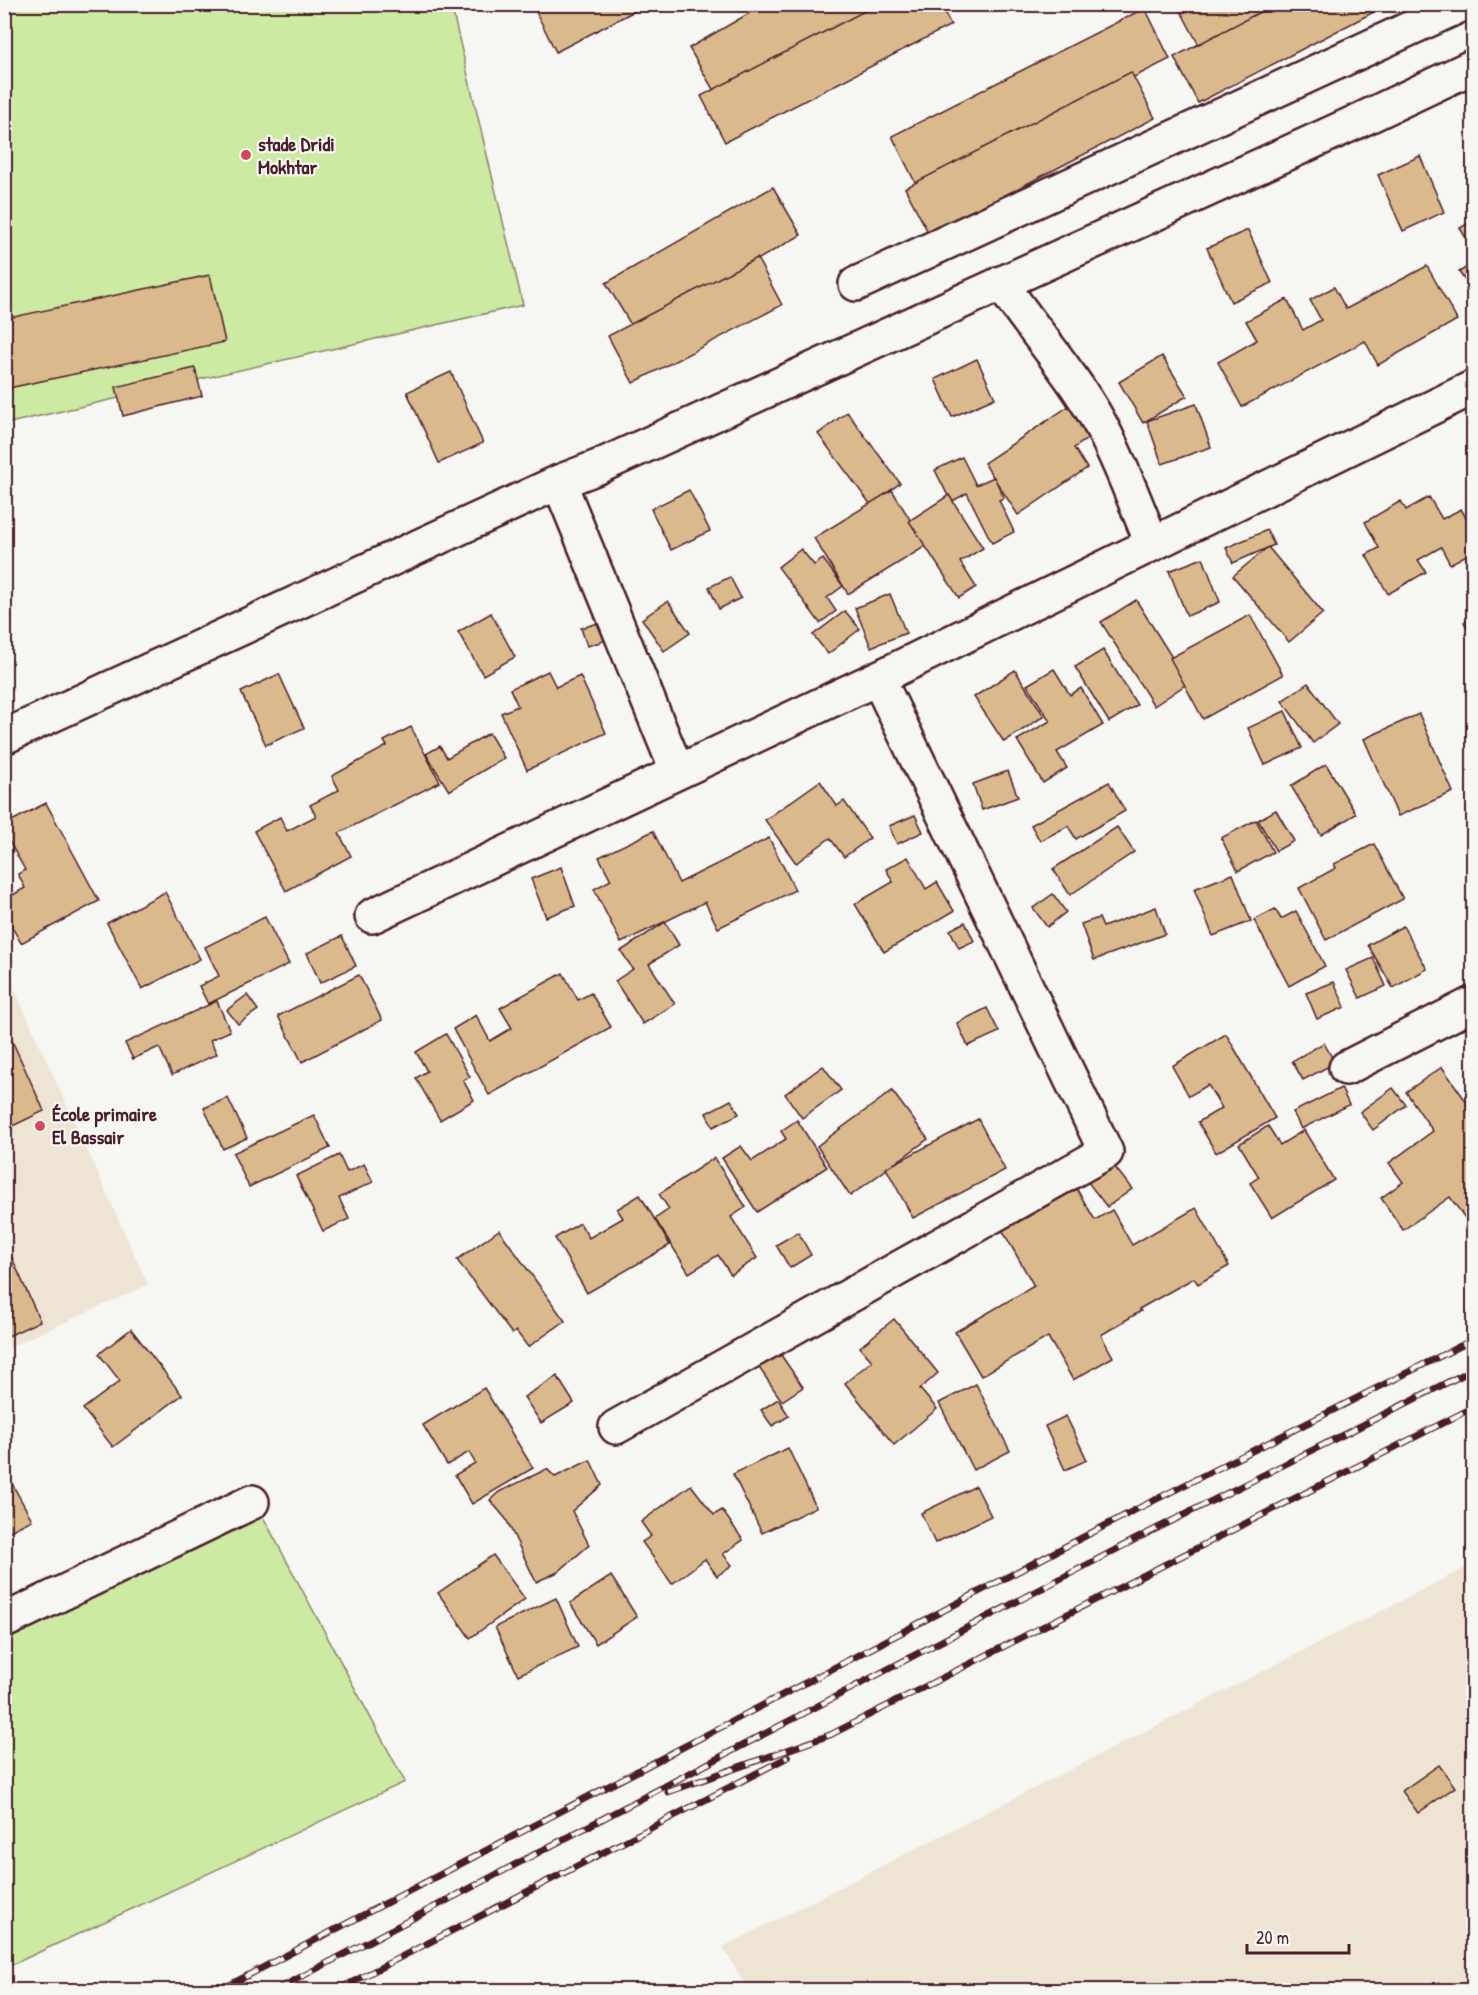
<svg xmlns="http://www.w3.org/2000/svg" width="1478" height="1995" viewBox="0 0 1478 1995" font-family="'Patrick Hand',sans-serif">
	<rect width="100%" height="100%" fill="#f6f6f2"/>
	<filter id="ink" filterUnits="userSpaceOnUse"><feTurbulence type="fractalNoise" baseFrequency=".0167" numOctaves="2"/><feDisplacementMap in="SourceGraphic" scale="12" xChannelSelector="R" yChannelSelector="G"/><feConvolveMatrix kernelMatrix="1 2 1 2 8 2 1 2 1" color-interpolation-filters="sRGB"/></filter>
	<g filter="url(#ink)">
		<!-- built -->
		<g fill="#eee4d4">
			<polygon points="4,966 148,1285 5,1349 4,1349"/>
			<polygon points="1473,1564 1473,1990 748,1990 723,1947"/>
		</g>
		<!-- green -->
		<g fill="#cceaa1" stroke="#8b8466" stroke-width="1.5">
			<polygon points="4,5 451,5 523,305 5,424"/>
			<polygon points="262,1515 405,1782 5,1968 5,1641"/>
		</g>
		<!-- building -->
		<g fill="#daba8d" stroke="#4a1f2b" stroke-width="1.5">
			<polygon points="535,4 648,4 556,52 533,6"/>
			<polygon points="765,4 880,4 718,98 689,48"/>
			<polygon points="878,4 940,4 951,25 725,142 701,96"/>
			<polygon points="1177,4 1278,4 1200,47"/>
			<polygon points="1275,4 1389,4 1198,103 1174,57"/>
			<polygon points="1145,8 1170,59 917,186 892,136"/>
			<polygon points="1131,72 1155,118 929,234 905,188"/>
			<polygon points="1420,156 1444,212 1403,231 1378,175"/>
			<polygon points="773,187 801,235 634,330 606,283"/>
			<polygon points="1474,220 1474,252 1460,228"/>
			<polygon points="1248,230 1272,283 1231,302 1207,248"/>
			<polygon points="757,258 782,305 633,383 608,336"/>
			<polygon points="1474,263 1474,294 1459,272"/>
			<polygon points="1427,266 1457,320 1378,365 1365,341 1242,407 1218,362 1257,340 1246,321 1287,299 1303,330 1321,320 1310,300 1334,287 1346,309"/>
			<polygon points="210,275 225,342 4,389 4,319"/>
			<polygon points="1162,356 1187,396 1143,423 1119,382"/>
			<polygon points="977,359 995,398 952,417 935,379"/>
			<polygon points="195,368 202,396 123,416 116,387"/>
			<polygon points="451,372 483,443 439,463 407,392"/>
			<polygon points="1072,404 1093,435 1074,448 1087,468 1018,515 984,463"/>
			<polygon points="1196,404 1211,447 1162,464 1147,421"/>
			<polygon points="847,412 900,483 871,505 818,434"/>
			<polygon points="962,457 976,485 994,477 1004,498 999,500 1014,532 992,543 967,493 951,502 935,470"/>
			<polygon points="689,490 710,531 671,550 651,509"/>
			<polygon points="892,490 926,546 848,594 814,538"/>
			<polygon points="949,495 983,548 960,562 976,587 959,598 909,521"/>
			<polygon points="1429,497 1442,519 1461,509 1474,531 1474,551 1450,564 1441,547 1418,560 1426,572 1388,594 1366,555 1379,548 1365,522 1401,501 1406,510"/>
			<polygon points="1267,530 1274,545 1233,563 1226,548"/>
			<polygon points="1268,547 1323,613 1289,642 1233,576"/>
			<polygon points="801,549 814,565 823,559 843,586 827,598 836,611 820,623 778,567"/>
			<polygon points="1203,558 1220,602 1187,616 1169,571"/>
			<polygon points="730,577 741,598 719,609 709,587"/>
			<polygon points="890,594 906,633 871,647 855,608"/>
			<polygon points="1136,600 1188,683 1154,706 1101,622"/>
			<polygon points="668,601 690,633 664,651 642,619"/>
			<polygon points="845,611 860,629 828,654 813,635"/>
			<polygon points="491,613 515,657 483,675 458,632"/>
			<polygon points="1250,615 1283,675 1203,719 1170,658"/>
			<polygon points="1474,618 1474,643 1464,622"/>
			<polygon points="602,622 607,640 587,646 581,628"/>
			<polygon points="1103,650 1137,705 1109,722 1075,667"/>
			<polygon points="1054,669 1070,695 1081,688 1103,725 1057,752 1067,768 1043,783 1017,740 1050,721 1027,685"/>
			<polygon points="1015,670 1044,716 1004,742 974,697"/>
			<polygon points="548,671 556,687 580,676 606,733 527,770 501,713 518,706 510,689"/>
			<polygon points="279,674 304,728 266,745 241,692"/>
			<polygon points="1308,683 1338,724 1313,743 1282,701"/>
			<polygon points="1285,711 1302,748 1265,765 1248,728"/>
			<polygon points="1419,714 1453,792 1398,816 1364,739"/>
			<polygon points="411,727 440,782 339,833 351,856 286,891 254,831 280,817 287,831 316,816 310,805 339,790 332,776 387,746 384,741"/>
			<polygon points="489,733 504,758 449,791 426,754 440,746 447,758"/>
			<polygon points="1326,764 1356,814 1321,835 1291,786"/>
			<polygon points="1008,771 1018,797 982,810 973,784"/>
			<polygon points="820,781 837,806 844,801 870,838 844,857 830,838 796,863 765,820"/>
			<polygon points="1109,782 1125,811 1076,839 1068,826 1040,841 1031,825"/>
			<polygon points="46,803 99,901 21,943 4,913 4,900 25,888 18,874 25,870 4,832 4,825"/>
			<polygon points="1276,810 1294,841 1276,851 1258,820"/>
			<polygon points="915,815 923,832 897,844 889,826"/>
			<polygon points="1256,820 1273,852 1238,871 1221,838"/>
			<polygon points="1117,827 1134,852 1070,895 1053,869"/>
			<polygon points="653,831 679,883 769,838 795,890 718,928 705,902 621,943 594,889 611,880 599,857"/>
			<polygon points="1374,844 1403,899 1326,940 1299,888 1336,868 1334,864"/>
			<polygon points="908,857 926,889 937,882 954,911 884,952 855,904 893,882 886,869"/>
			<polygon points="561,867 575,906 546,917 531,879"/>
			<polygon points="1233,874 1251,921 1213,936 1194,889"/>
			<polygon points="165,892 200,959 142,989 107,923"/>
			<polygon points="1053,894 1066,912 1047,927 1033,908"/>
			<polygon points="1156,907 1165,934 1094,960 1081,924 1099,918 1103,927"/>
			<polygon points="1275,909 1281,919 1296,911 1325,966 1289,986 1254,920"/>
			<polygon points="265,917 289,964 208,1004 199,986 219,976 205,947"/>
			<polygon points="665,922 679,945 649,964 675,1004 643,1024 615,981 633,969 621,951"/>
			<polygon points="965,922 974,941 959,948 950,930"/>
			<polygon points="1403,926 1427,969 1393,988 1368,945"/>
			<polygon points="342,936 356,966 320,983 307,953"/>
			<polygon points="1373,958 1386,986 1360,998 1346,970"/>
			<polygon points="563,973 578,1000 591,993 611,1027 489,1095 453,1029 476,1015 490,1041 512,1028 500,1008"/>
			<polygon points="359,975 382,1020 302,1062 278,1016"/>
			<polygon points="1334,982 1345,1007 1317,1019 1306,993"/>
			<polygon points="247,995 258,1010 238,1024 227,1010"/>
			<polygon points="217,1001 230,1031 210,1040 217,1054 172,1075 159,1047 133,1059 125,1043"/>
			<polygon points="987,1008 999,1032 968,1046 957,1023"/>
			<polygon points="4,1023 44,1111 4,1130"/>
			<polygon points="446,1034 470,1077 463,1080 474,1100 440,1120 416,1078 427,1071 416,1052"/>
			<polygon points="1226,1034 1275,1118 1216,1153 1198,1122 1222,1108 1208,1085 1189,1096 1172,1066"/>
			<polygon points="1324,1043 1335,1063 1303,1080 1292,1061"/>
			<polygon points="823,1066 841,1090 802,1118 785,1094"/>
			<polygon points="1442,1067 1468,1104 1474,1100 1474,1212 1465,1218 1450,1197 1403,1230 1381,1198 1403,1182 1389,1163 1433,1131 1406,1092"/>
			<polygon points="1341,1088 1349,1105 1301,1129 1293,1112"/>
			<polygon points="1393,1088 1406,1105 1373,1130 1360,1112"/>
			<polygon points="892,1091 928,1139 850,1196 817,1146"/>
			<polygon points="228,1098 247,1138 223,1149 204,1108"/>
			<polygon points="731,1100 739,1114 713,1127 706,1113"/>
			<polygon points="314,1115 330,1148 249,1187 233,1153"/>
			<polygon points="978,1119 1005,1170 913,1218 886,1168"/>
			<polygon points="797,1120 827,1167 757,1212 722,1158 741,1146 752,1161 786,1139 781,1131"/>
			<polygon points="1268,1126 1280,1145 1304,1130 1334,1180 1272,1218 1250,1183 1259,1177 1239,1144"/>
			<polygon points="339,1155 347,1172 364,1164 373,1182 339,1198 349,1219 323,1231 296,1176"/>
			<polygon points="714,1158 746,1207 731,1217 757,1258 731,1275 718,1255 689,1273 655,1219 669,1209 659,1194"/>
			<polygon points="1111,1162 1132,1189 1107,1207 1087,1181"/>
			<polygon points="1073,1183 1095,1220 1112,1210 1132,1245 1196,1208 1229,1266 1198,1284 1194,1278 1139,1309 1141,1311 1101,1335 1113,1357 1073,1380 1048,1337 981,1376 955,1332 1034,1286 1000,1226"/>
			<polygon points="640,1195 670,1245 587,1293 555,1238 580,1223 589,1238 623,1218 617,1209"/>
			<polygon points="499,1230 565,1321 528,1347 516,1331 512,1334 457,1260"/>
			<polygon points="798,1232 811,1255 790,1268 776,1245"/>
			<polygon points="4,1240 40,1321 4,1338"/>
			<polygon points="894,1319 938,1373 920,1389 937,1409 894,1445 845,1383 872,1361 860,1347"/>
			<polygon points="131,1329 182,1395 113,1447 83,1409 120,1381 99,1354"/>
			<polygon points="772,1342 803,1387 782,1401 751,1356"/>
			<polygon points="557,1376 574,1403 541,1423 524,1397"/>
			<polygon points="976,1384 1010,1451 973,1470 939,1403"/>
			<polygon points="484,1388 533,1468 472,1504 455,1475 475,1463 469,1452 447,1465 423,1425"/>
			<polygon points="778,1399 789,1416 772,1426 761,1410"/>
			<polygon points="1066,1416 1087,1460 1065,1470 1045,1426"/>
			<polygon points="788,1448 816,1507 762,1533 733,1474"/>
			<polygon points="590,1460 602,1485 572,1511 589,1545 558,1572 536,1582 506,1519 490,1500 499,1492 547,1469 555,1477"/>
			<polygon points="4,1469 32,1520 4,1534"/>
			<polygon points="691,1485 714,1515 722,1510 743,1540 723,1554 732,1565 717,1576 705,1559 672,1584 642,1542 651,1536 641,1522"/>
			<polygon points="976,1486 991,1516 935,1543 921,1513"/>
			<polygon points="493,1555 525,1599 470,1638 438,1593"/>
			<polygon points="611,1576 637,1617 596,1644 570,1603"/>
			<polygon points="556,1598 578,1647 518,1675 495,1627"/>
			<polygon points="1439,1765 1455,1787 1418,1813 1402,1791"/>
		</g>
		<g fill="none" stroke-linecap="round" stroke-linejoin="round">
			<!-- street casing -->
			<g stroke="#4a1f2b" stroke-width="38">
				<g id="street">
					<path d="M1001,283c32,47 70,89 98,139 21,38 36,81 53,121"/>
					<polyline points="856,284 1463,4"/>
					<polyline points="559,482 677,771"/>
					<polyline points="878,678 1474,387"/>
					<polyline points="372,916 878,678 1106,1152 616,1427"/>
					<polyline points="1346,1068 1474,1003"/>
					<polyline points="4,1621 252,1502"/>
				</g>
			</g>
			<!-- primary casing -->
			<g stroke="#4a1f2b" stroke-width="38">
				<polyline id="primary" points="4,737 559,482 598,467 1356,122 1474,66"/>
			</g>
			<!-- street -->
			<use href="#street" stroke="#f6f6f2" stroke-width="33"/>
			<!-- primary -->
			<use href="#primary" stroke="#f6f6f2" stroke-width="33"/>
			<!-- rail casing -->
			<g stroke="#4a1f2b" stroke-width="7">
				<g id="rail">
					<polyline points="668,1792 830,1735 1474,1407"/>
					<polyline points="220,1990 1133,1511 1474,1339"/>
					<polyline points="276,1990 1138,1538 1474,1369"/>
					<polyline points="337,1990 788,1757"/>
				</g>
			</g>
			<!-- rail -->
			<use href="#rail" stroke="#f6f6f2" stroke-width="4.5" stroke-dasharray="14" stroke-linecap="butt"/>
		</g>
	</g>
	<!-- markers -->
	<g fill="#d1495b" stroke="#f6f6f2" stroke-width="2">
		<circle cx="246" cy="155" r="6"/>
		<circle cx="40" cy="1126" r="6"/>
	</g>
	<g text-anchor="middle" stroke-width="4.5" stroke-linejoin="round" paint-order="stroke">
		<!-- poi labels -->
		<g font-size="20" font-weight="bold" fill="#4a1f2b" stroke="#f6f6f2" text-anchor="start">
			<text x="258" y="151">stade Dridi<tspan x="258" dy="23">Mokhtar</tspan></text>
			<text x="52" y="1121">École primaire<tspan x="52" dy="23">El Bassair</tspan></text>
		</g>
	</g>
	<!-- margin -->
	<rect width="1478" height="1995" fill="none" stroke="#f6f6f2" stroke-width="24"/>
	<rect x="12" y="12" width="1454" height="1971" fill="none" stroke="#4a1f2b" stroke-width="2" filter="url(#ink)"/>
	<!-- scale -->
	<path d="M1247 1944v9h102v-9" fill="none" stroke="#4a1f2b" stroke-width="3"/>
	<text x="1256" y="1944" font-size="18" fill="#4a1f2b" stroke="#f6f6f2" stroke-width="4.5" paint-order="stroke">20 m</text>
</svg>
